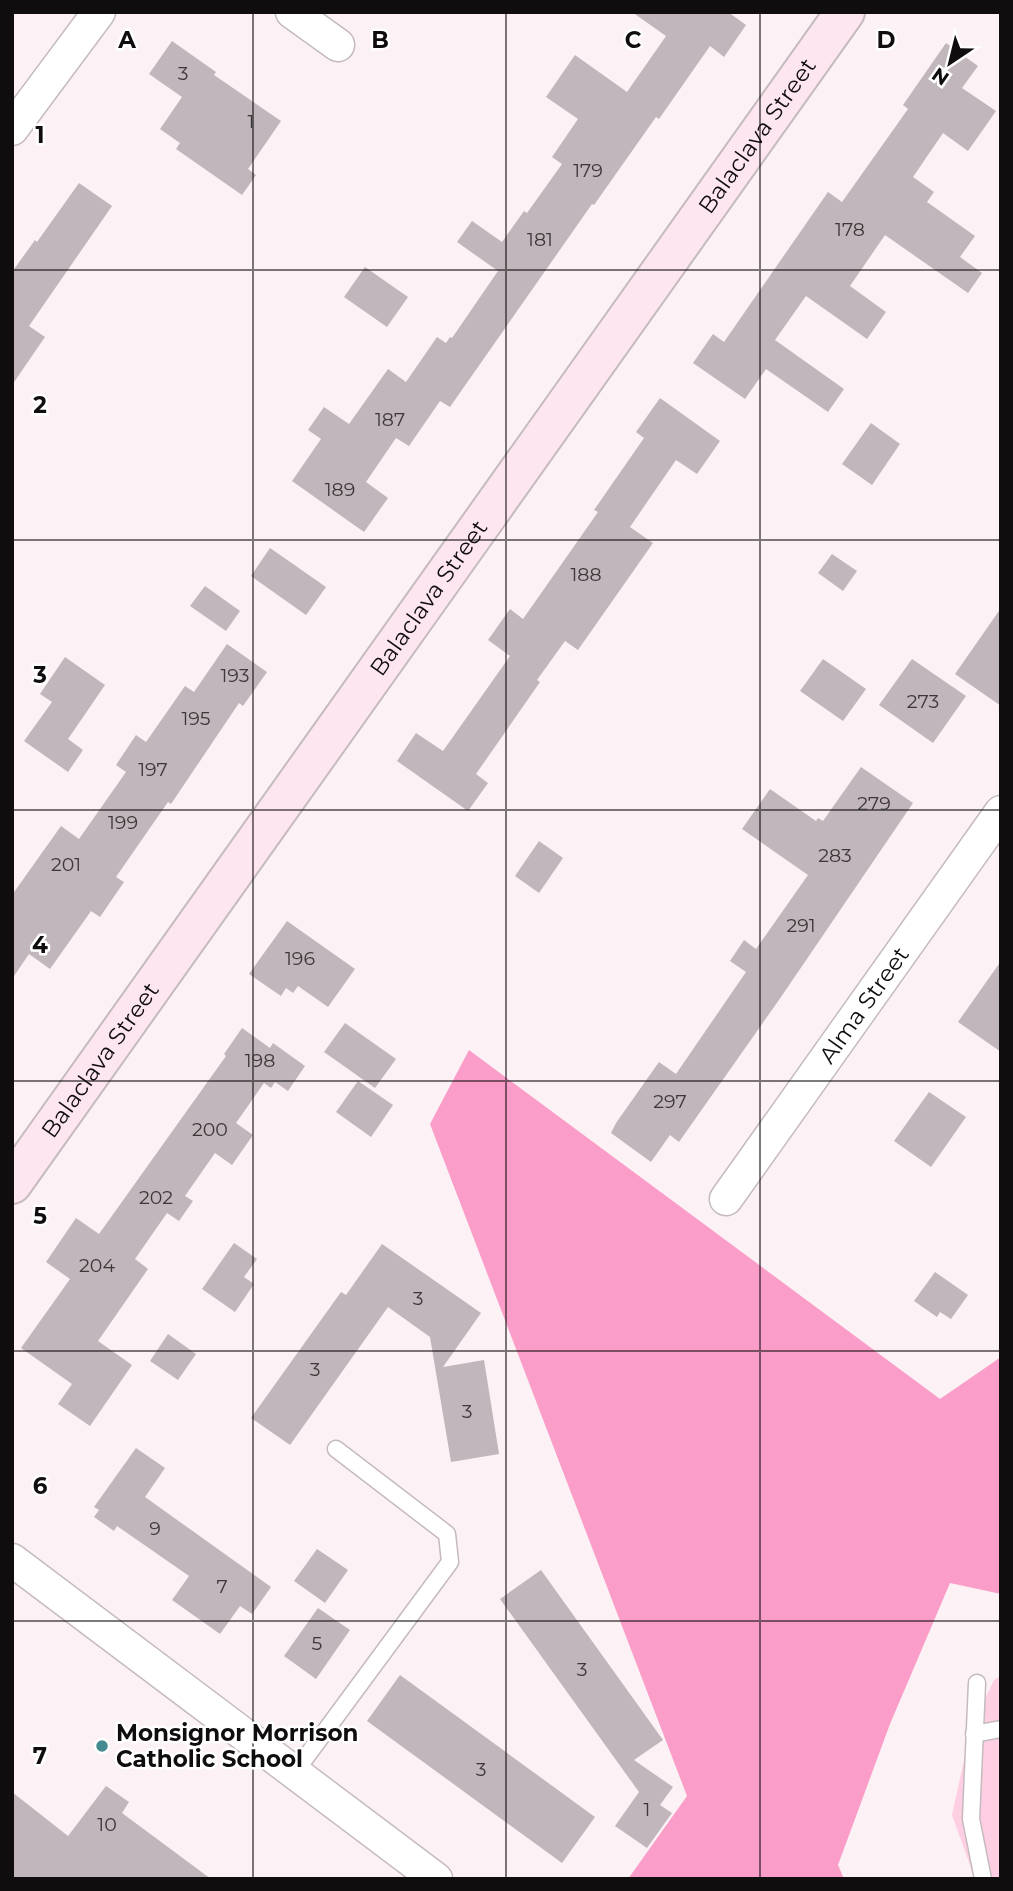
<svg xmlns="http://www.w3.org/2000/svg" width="1013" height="1891" viewBox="0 0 1013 1891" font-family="Montserrat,sans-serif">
	<rect width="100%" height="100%" fill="#fcf1f5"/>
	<!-- green -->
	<polygon fill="#fecee2" points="1001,1676 1001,1879 975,1879 952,1815 971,1728 994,1680"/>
	<!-- forest -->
	<polygon fill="#fb9dc9" points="469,1050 940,1399 1001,1357 1001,1594 950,1583 890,1724 838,1865 844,1879 628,1879 687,1796 430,1124"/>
	<!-- building -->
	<g fill="#c1b6bb">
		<polygon points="632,12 728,12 746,25 724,57 710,46 659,119 656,117 594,205 592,204 450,407 440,401 409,446 396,438 366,482 388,498 364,532 292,481 321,439 308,430 324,407 349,424 388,369 406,382 437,337 446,343 450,337 452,338 498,271 457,242 472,221 502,242 524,211 527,213 562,164 552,157 578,119 546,97 575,55 627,92 666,36"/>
		<polygon points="172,41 216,72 214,75 281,121 248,169 256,175 242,195 176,149 180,143 160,129 182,97 149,74"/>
		<polygon points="946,43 978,66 962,88 996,111 968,151 943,133 913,177 934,192 927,202 975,236 960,257 982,273 968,293 885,235 850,286 886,312 867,339 806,296 775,340 844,389 828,412 766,369 745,399 693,363 713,334 724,342 828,192 842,202 908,109 903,105"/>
		<polygon points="79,183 112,206 29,326 45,337 12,385 12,272 35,240 37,242"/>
		<polygon points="365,267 408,297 387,327 344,297"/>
		<polygon points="660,398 720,441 697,474 676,460 630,527 653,543 578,650 565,641 537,680 540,682 476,774 488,783 468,811 397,761 416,733 443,751 510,656 488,640 510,609 523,619 598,512 594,510 644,438 636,432"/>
		<polygon points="871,423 900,444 872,485 842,464"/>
		<polygon points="270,548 326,587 306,615 251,576"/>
		<polygon points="832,554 857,571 843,591 818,573"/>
		<polygon points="205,586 240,611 226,631 190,606"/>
		<polygon points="1001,608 1001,706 955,674"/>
		<polygon points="227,644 267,672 243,706 239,703 171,804 168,802 116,877 124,882 100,917 91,911 50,969 29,954 12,979 12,895 61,826 79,839 126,772 116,765 136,735 146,742 185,686 194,692"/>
		<polygon points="65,657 105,685 68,739 83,750 68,772 24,741 52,702 40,694"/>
		<polygon points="823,659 866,689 843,721 800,691"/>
		<polygon points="912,659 966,696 933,743 879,705"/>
		<polygon points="861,767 913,803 781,997 679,1142 670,1135 651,1162 611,1133 616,1123 659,1062 676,1074 746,972 730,961 744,940 756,949 808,875 742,829 770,789 816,821 818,818 823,821"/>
		<polygon points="539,841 563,858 539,893 515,876"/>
		<polygon points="287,921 355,969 328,1007 298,986 293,993 286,988 281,996 249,974"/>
		<polygon points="1001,961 1001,1052 958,1022"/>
		<polygon points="345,1023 396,1059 375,1088 324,1052"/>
		<polygon points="242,1028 270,1048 273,1043 305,1066 288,1091 275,1082 271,1088 264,1083 236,1123 253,1135 232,1165 215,1153 185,1196 193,1201 179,1221 167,1213 135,1259 148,1269 98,1341 132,1365 90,1426 58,1404 72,1384 21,1348 70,1279 46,1262 76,1218 99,1234 226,1056 224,1054"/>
		<polygon points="358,1081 393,1105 371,1137 336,1112"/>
		<polygon points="929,1092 966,1117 931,1167 894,1141"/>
		<polygon points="234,1243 257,1259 244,1277 254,1284 235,1312 202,1289"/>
		<polygon points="382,1244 481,1313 443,1367 484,1360 499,1454 451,1462 430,1337 388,1307 290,1445 251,1418 341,1292 346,1295"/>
		<polygon points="935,1272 968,1295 951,1319 940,1312 937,1317 914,1301"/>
		<polygon points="168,1334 196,1354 178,1380 150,1361"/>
		<polygon points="136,1448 165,1468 145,1497 271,1587 252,1614 240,1606 220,1634 172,1600 189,1576 117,1526 114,1531 94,1517 99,1510 94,1507"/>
		<polygon points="317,1549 348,1570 325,1603 294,1581"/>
		<polygon points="541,1570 663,1740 634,1760 673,1787 660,1805 672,1813 647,1848 615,1826 639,1792 500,1599"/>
		<polygon points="318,1608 350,1630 316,1679 284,1656"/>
		<polygon points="400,1675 595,1817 562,1863 367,1721"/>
		<polygon points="106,1786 129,1802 122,1813 211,1879 12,1879 12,1792 68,1836"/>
	</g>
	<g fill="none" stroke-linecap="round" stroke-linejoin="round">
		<!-- lane casing -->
		<g stroke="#c5bbbf" stroke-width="19">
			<g id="lane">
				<polyline points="977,1683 971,1819 983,1879"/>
				<polyline points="974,1734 1001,1729"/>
				<polyline points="295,1772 450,1562 447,1534 336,1449"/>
			</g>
		</g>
		<!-- street casing -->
		<g stroke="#c5bbbf" stroke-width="35">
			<g id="street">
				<polyline points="292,12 338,45"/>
				<polyline points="12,129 99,12"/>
				<path id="s1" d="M726,1199l275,-387"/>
				<polyline points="12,1560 436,1879"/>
			</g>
		</g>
		<!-- secondary casing -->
		<g stroke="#c5bbbf" stroke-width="42">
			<g id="secondary">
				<path id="s2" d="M12,1184l833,-1172"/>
			</g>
		</g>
		<!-- lane -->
		<use href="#lane" stroke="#fff" stroke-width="16"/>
		<!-- street -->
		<use href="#street" stroke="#fff" stroke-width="32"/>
		<!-- secondary -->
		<use href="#secondary" stroke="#fee6f1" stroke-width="38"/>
	</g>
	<!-- grid -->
	<path fill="none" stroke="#100d0e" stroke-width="2" stroke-opacity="0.55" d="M253,12v1867M506,12v1867M760,12v1867M12,270h989M12,540h989M12,810h989M12,1081h989M12,1351h989M12,1621h989"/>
	<!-- markers -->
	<circle fill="#448c90" stroke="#fff" stroke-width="2.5" cx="102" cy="1746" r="7"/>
	<g text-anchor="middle" stroke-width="5" stroke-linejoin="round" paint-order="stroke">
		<!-- number labels -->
		<g font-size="19" fill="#3c3739">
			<text x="183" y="80">3</text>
			<text x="251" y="128">1</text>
			<text x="588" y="177">179</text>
			<text x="850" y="236">178</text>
			<text x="540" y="246">181</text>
			<text x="390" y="426">187</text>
			<text x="340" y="496">189</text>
			<text x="586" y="581">188</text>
			<text x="235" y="682">193</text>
			<text x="923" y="708">273</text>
			<text x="196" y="725">195</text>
			<text x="153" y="776">197</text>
			<text x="874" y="810">279</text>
			<text x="123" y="829">199</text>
			<text x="835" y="862">283</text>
			<text x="66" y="871">201</text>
			<text x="801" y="932">291</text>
			<text x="300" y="965">196</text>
			<text x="260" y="1067">198</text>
			<text x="670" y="1108">297</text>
			<text x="210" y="1136">200</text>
			<text x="156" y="1204">202</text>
			<text x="97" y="1272">204</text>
			<text x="418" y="1305">3</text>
			<text x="315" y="1376">3</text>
			<text x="467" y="1418">3</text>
			<text x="155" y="1535">9</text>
			<text x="222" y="1593">7</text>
			<text x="317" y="1650">5</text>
			<text x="582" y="1676">3</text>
			<text x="481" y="1776">3</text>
			<text x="647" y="1816">1</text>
			<text x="107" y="1831">10</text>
		</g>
		<!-- street labels -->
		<g font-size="23" fill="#100d0e" stroke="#fff">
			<text dy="8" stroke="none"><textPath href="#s2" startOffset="1286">Balaclava Street</textPath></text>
			<text dy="8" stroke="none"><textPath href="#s2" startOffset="719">Balaclava Street</textPath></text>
			<text dy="8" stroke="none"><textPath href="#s1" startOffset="238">Alma Street</textPath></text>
			<text dy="8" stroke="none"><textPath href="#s2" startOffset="152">Balaclava Street</textPath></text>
		</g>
		<!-- poi labels -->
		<g font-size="23" font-weight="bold" fill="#100d0e" stroke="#fff" text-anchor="start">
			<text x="116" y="1741">Monsignor Morrison<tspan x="116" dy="26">Catholic School</tspan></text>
		</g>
	</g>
	<g font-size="23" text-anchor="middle" font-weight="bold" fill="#100d0e" stroke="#fff" stroke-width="5" stroke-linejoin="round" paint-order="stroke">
		<text x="127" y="48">A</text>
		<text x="380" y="48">B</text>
		<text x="633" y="48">C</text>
		<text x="886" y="48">D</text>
		<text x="40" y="143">1</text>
		<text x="40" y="413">2</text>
		<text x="40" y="683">3</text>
		<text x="40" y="953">4</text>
		<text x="40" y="1224">5</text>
		<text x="40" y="1494">6</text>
		<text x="40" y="1764">7</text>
	</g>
	<!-- border -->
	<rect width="1013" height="1891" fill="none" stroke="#100d0e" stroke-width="28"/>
	<!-- north arrow -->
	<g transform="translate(950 63) rotate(215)" stroke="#ffffff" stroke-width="5" paint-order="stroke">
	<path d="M0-5L12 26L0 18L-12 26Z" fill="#100d0e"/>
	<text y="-10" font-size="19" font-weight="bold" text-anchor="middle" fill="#100d0e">N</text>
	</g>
</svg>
